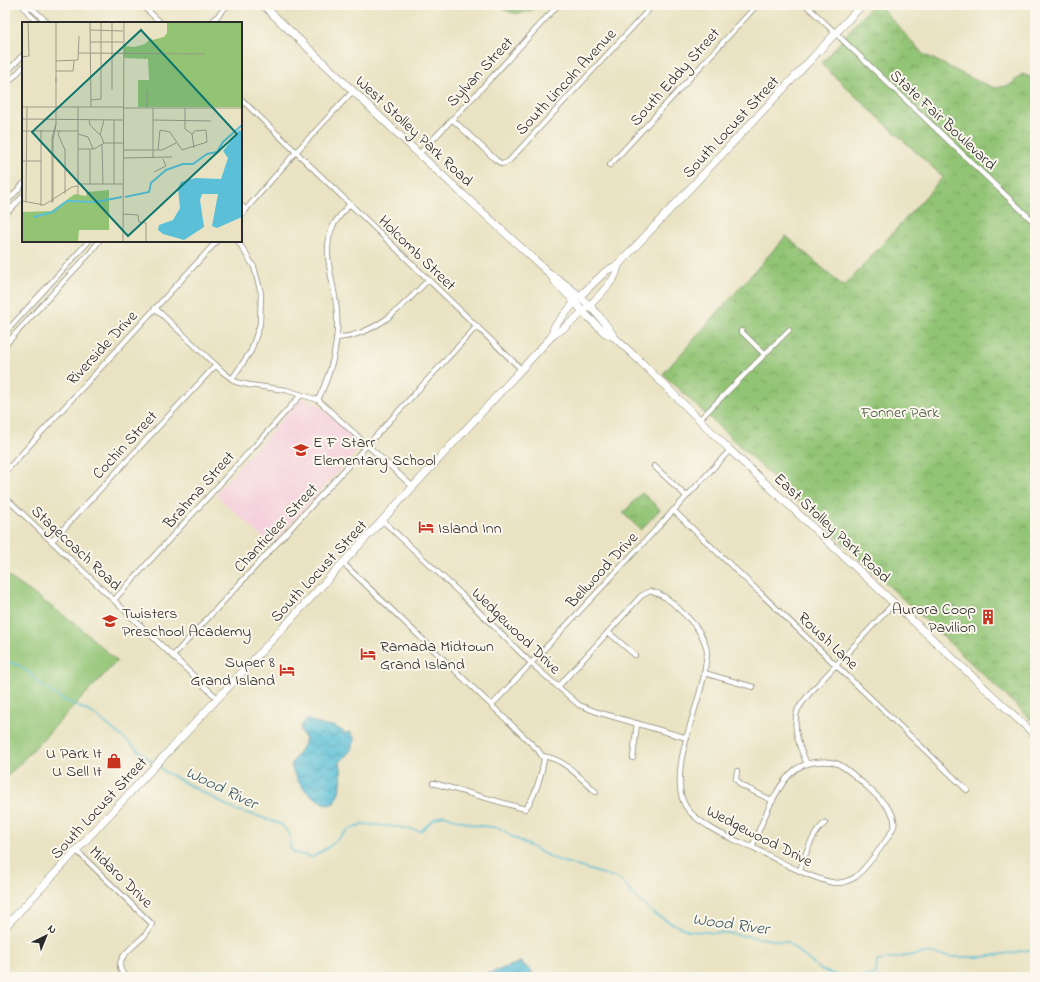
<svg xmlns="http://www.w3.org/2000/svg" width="1040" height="982" viewBox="0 0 1040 982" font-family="'Indie Flower',sans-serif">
	<defs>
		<pattern id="park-crowns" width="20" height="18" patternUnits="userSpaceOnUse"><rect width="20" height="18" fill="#92c474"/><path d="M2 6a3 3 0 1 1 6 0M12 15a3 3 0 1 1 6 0" fill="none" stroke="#779f5f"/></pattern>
		<pattern id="water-waves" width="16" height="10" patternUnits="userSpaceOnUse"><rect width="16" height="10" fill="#5abfd7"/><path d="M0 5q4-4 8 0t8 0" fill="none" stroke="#4b9baf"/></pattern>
	</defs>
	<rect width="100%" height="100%" fill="#fbf7ec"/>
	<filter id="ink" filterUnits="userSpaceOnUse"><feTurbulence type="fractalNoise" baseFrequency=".025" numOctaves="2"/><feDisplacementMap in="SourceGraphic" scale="8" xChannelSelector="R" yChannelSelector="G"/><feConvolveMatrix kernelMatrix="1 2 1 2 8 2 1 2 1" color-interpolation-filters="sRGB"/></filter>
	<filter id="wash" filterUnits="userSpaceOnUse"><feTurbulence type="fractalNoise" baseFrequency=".012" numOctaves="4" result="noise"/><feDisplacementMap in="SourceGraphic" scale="16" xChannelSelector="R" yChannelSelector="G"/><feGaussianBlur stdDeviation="0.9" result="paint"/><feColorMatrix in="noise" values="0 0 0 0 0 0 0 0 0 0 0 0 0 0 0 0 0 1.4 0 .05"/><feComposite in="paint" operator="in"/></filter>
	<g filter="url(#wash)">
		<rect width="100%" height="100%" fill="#e9e3c3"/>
		<!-- built -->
		<polygon fill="#f4cfdc" points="302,398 318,404 363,445 271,545 215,494"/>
		<!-- grass -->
		<g fill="#92c474" stroke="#5e7850">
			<path d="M498,5h13l6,2 22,-2c-12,11 -29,11 -41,0z"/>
			<polygon points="5,574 76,624 117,661 5,779"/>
		</g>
		<!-- park -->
		<g fill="url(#park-crowns)" stroke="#5e7850">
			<polygon points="872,5 879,5 923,54 971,78 994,88 1010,85 1022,74 1035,79 1035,723 663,374 786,236 844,287 943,177 821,64"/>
			<polygon points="642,493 660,509 641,530 623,513"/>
		</g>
		<!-- water -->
		<g fill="url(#water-waves)" stroke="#427581">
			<path d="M307,719l18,7h9l12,7 4,-1 5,7 -3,10 -12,13c3,17 2,25 -6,41l-6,2c-20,-10 -29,-18 -37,-39 4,-11 12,-17 15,-27l-5,-7v-6z"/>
			<polygon points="521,962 537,977 481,977 482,976"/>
		</g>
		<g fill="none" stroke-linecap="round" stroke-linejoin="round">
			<!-- stream -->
			<g stroke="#5abfd7" stroke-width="1.5">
				<polyline points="5,661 18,665 27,671 41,685 60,698 94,714 154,763"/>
				<polyline points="159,766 165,772 235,810 261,817 282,825 290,835 290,848 295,853 313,857 330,846 348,830 363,824 398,827 421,831 434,819 444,815 473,825 500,828 511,836 552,858 590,870 620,879 632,894 654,914 669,922 690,931 732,934 787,942 821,970 841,977"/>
				<polyline points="863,977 876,974 877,961 925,953 954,957 984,957 1035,949"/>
			</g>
		</g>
	</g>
	<g filter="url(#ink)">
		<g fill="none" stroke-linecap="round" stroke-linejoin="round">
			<!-- street casing -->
			<g stroke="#8a8777" stroke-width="6">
				<g id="street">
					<polyline points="22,5 30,15 38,23"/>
					<polyline points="26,5 33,9 48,23"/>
					<polyline points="142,5 161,23"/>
					<polyline points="806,5 1035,223"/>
					<polyline points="211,23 228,5"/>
					<polyline points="5,74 23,55"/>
					<polyline points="5,86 23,67"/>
					<polyline points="241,99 522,370"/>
					<polyline points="452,119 496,160 502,164 508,162 653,5"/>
					<polyline points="419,154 482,88 558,5"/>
					<polyline points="610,165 757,5"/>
					<polyline points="5,204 23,184"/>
					<polyline points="241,205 246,210"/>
					<polyline points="5,215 23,196"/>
					<polyline points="241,215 296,152 353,91"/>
					<polyline points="155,308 223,372 236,382 249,385 286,390 318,400 413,487"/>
					<polyline points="741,331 764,354"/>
					<polyline points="5,333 89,241"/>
					<path d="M336,338c41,-3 66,-31 92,-58"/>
					<polyline points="5,345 90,253 99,241"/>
					<polyline points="232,379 251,351 260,324 261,293 254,267 238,241"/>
					<path d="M318,400c13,-27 21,-57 19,-86 -1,-29 -17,-60 -4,-88 4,-8 11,-15 17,-22"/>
					<polyline points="699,420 789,330"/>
					<polyline points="654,466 686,496"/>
					<polyline points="5,472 217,241"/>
					<polyline points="5,497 218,699"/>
					<polyline points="673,510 967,790"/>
					<polyline points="382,520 461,594 532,664 579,705 597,712 687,738"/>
					<polyline points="52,541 216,365"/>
					<path d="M343,563l195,187 6,9c-2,14 -9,39 -19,50l-92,-26"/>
					<polyline points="114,600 301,395"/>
					<polyline points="608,632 635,655"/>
					<polyline points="173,656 477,326"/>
					<polyline points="704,673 753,687"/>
					<path d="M558,687l83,-91 9,-5c15,4 22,11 33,22 11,10 22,23 24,39 0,6 -2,13 -2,18 -6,38 -35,95 -22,131 4,11 15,19 25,25 13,10 31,15 46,22 24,12 49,27 76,34 4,1 10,1 14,0 3,-1 8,-3 10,-4 9,-6 37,-42 40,-52 1,-3 0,-7 -1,-10 -4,-11 -44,-47 -55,-52 -12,-5 -32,-2 -42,5 -21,16 -34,55 -44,78"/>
					<polyline points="492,705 730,450"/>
					<path d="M542,756c22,2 38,22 54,36"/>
					<polyline points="633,758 637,723"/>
					<path d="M807,764c-7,-15 -16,-38 -9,-55 3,-5 8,-11 11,-15l85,-91"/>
					<polyline points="737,771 736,779 741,785 773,801"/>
					<path d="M77,851l75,73c-2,4 -4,7 -7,11 -10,11 -37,26 -19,42"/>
					<path d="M800,870c6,-17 11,-35 25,-47"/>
				</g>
			</g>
			<!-- secondary casing -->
			<g stroke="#8a8777" stroke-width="8">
				<g id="secondary">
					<path d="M263,5l156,149 131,120c21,12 53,42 64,63"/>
					<polyline points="550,274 556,283 575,302 582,311 605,333 614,337 641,362 730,450 1035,735"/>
				</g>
			</g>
			<!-- primary casing -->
			<g stroke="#8a8777" stroke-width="8">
				<g id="primary">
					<polyline points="552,336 554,327 579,297 606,271 619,264 862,5"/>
					<path d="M5,927l241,-259 306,-332c20,-12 47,-38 61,-57 3,-4 4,-10 6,-15"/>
				</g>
			</g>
			<!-- street -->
			<use href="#street" stroke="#fff" stroke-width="4.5"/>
			<!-- secondary -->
			<use href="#secondary" stroke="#fff" stroke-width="7"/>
			<!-- primary -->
			<use href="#primary" stroke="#fff" stroke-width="7"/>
		</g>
	</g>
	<!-- icons -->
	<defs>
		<g id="school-bare" transform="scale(1.2)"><path d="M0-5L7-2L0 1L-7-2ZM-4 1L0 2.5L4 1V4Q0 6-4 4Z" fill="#c8321e" stroke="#fbf7ec" stroke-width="2.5" paint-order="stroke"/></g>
		<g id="hotel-bare" transform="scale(1.2)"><path d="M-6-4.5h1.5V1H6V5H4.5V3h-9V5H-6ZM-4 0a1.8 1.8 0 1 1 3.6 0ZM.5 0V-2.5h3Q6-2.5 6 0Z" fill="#c8321e" stroke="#fbf7ec" stroke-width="2.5" paint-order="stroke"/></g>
		<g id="building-bare" transform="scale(1.2)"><path d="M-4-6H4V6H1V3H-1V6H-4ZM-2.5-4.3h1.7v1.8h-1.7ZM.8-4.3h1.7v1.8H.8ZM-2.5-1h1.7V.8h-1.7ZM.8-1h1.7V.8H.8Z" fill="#c8321e" stroke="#fbf7ec" stroke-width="2.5" paint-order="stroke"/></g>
		<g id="shop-bare" transform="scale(1.2)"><path d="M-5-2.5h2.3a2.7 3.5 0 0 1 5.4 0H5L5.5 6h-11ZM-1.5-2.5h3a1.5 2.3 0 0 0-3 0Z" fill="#c8321e" stroke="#fbf7ec" stroke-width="2.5" paint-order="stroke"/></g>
	</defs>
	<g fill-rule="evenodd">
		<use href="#school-bare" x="301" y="450"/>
		<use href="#hotel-bare" x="426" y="527"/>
		<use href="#building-bare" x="988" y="617"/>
		<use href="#school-bare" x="110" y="621"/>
		<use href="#hotel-bare" x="368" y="654"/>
		<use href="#hotel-bare" x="287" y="670"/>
		<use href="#shop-bare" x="114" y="761"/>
	</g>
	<g text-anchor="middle" stroke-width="4" stroke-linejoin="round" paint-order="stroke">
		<!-- street labels -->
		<g font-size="16" fill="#2b2b2b" stroke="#fbf7ec">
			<text transform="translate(479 71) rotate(-47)" y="6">Sylvan Street</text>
			<text transform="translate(674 76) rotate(-48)" y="6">South Eddy Street</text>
			<text transform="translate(565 81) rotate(-47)" y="6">South Lincoln Avenue</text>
			<text transform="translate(944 119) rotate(43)" y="6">State Fair Boulevard</text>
			<text transform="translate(730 126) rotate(-47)" y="6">South Locust Street</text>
			<text transform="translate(415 130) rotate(43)" y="6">West Stolley Park Road</text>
			<text transform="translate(418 252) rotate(44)" y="6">Holcomb Street</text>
			<text transform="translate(101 347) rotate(-47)" y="6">Riverside Drive</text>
			<text transform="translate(124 444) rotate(-47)" y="6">Cochin Street</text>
			<text transform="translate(198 489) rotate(-48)" y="6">Brahma Street</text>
			<text transform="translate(275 527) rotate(-47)" y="6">Chanticleer Street</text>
			<text transform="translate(833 527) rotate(43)" y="6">East Stolley Park Road</text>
			<text transform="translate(77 547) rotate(43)" y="6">Stagecoach Road</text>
			<text transform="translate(601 569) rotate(-47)" y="6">Bellwood Drive</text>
			<text transform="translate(318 570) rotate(-47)" y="6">South Locust Street</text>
			<text transform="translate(517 630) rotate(44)" y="6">Wedgewood Drive</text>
			<text transform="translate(829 640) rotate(43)" y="6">Roush Lane</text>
			<text transform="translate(98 807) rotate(-47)" y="6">South Locust Street</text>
			<text transform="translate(760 835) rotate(27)" y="6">Wedgewood Drive</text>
			<text transform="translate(122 876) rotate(44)" y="6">Midaro Drive</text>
		</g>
		<!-- park labels -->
		<g font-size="16" fill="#4a5941" stroke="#fbf7ec">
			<text x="900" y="417">Fonner Park</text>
		</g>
		<!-- poi labels -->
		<g font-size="16" fill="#2b2b2b" stroke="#fbf7ec" text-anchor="start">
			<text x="313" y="447">E F Starr<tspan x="313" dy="18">Elementary School</tspan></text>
			<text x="438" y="533">Island Inn</text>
			<text x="976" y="614" text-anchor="end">Aurora Coop<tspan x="976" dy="18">Pavilion</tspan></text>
			<text x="122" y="618">Twisters<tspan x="122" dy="18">Preschool Academy</tspan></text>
			<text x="380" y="651">Ramada Midtown<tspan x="380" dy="18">Grand Island</tspan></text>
			<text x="275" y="667" text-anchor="end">Super 8<tspan x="275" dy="18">Grand Island</tspan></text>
			<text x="102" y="758" text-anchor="end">U Park It<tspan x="102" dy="18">U Sell It</tspan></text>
		</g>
		<!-- water labels -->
		<g font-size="17" font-style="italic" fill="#39575f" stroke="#fbf7ec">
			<text transform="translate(222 787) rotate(26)" y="6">Wood River</text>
			<text transform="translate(731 923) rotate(8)" y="6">Wood River</text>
		</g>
	</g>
	<!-- overview -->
	<g transform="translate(22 22)">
		<rect width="220" height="220" fill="#e9e3c3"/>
		<path d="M87,168v40h-30l-1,12h-56v-30l29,-1 24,-17 11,2 1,-4z" fill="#92c474"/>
		<path d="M145,0l75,1v84h-104v-27h11l-1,-21 -24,-1v-12l10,1 11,-3 6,-6 1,2 12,-3 3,-4z" fill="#92c474"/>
		<path d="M217,108l3,1v86l-25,11 -5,-2 6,-32h-16l-2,6 4,27 -20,13 -21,-6 -5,-4 1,-5 14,-5 7,-12 -2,-20 3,-6 14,-4 26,1 7,-21 -5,-7z" fill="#5abfd7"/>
		<path fill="none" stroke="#5abfd7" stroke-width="2" d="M103,175l24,-5 2,-9 15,-13 17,-6h10l14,-10 10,-2 6,-10 19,-17M12,195l19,-5 14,-11 28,1 27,-5"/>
		<path fill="none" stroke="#9d9986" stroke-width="1" d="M68,0l1,85M90,0v68M68,8l33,1M68,20h33M57,31l126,1M0,35l7,-1 -1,-34M34,39l22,-1 1,-24M34,49h17l1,-10M34,56v4v-60M69,78l10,-1v-77M0,85h102M101,86h119M125,86v-18M131,86v50M163,86v21l7,5M0,97l101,1M67,98l1,5 11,11 3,7M92,98v64M131,98l58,1M34,102v-42M38,108l-2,4 7,16v44M0,109h56M56,112l10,3 5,12M170,112l2,14M78,113l4,-15M80,122l1,40M56,127h16l10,-6h19M68,128v34M101,128h39l14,-7M136,128l2,-20 10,2 12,18 25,-8 -1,-12 -11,1 -3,3M101,136l49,-1M0,139h19M132,150l12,-6 -3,-7M57,162h44M56,173v-88M0,179l22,4 28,-18 6,-1M4,180l1,-95M30,181v-65l4,-14 -3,16v62M19,184v-76M101,192l15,1 1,7 7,1v19M101,220l1,-220"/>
		<path fill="#0f766e" fill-opacity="0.15" stroke="#0f766e" stroke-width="2" d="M119,8l96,104 -109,102 -96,-104z"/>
		<rect width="220" height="220" fill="none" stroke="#2b2b2b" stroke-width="2"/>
	</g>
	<!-- margin -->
	<rect width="1040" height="982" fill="none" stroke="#fbf7ec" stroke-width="20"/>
	<!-- north arrow -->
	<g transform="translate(46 936) rotate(43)" stroke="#fbf7ec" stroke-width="3" paint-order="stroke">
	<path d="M0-3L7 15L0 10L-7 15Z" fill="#2b2b2b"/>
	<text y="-6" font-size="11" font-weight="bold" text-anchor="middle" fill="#2b2b2b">N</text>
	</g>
</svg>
